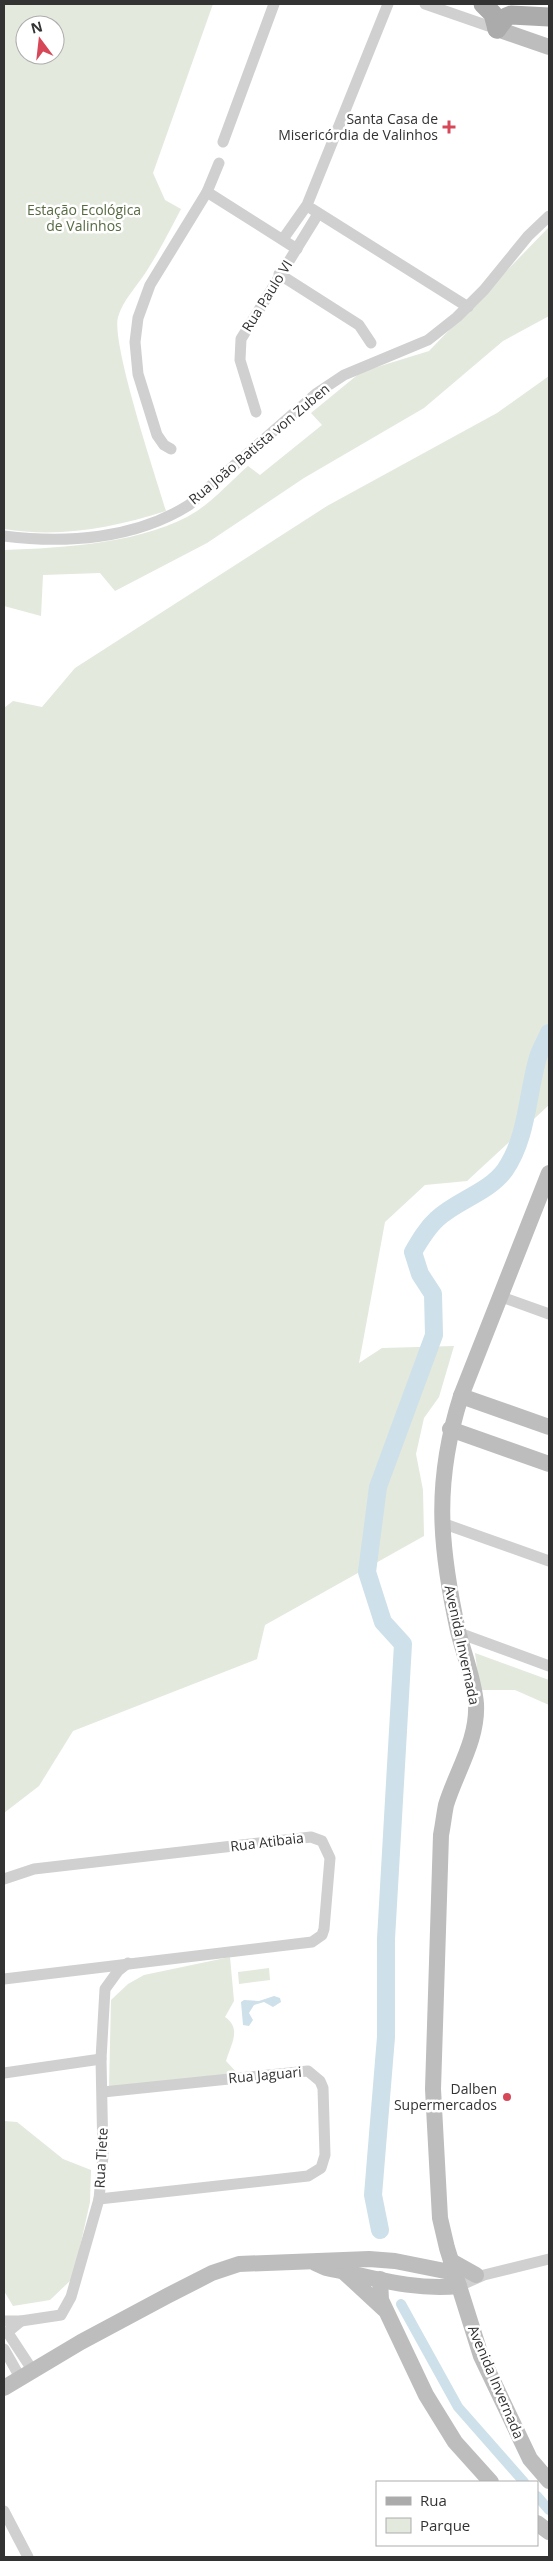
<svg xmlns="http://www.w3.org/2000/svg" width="553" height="2561" viewBox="0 0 553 2561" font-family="'Open Sans',sans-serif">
	<rect width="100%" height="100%" fill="#fff"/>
	<!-- green -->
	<g fill="#e3e9dd" fill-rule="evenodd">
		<path d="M4,4h209l-60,169 12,27 16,9c-11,21 -22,43 -35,63 -9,14 -23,28 -28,45 -7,27 38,160 48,194 -54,17 -106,27 -162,18zM25,25h30v30h-30z"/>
		<path d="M549,227v89l-46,25 -79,67 -120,70 -97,65 -92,48 -15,-18 -57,2 -2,41 -37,-10 1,-56c57,-2 143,-7 192,-39 18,-12 35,-31 51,-45l12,9 62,-50 -11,-12 50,-41 68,-21z"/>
		<polygon points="549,376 549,1105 467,1181 425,1185 385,1222 359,1363 382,1348 454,1346 439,1397 424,1418 416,1454 423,1490 424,1536 265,1625 257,1659 73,1731 39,1786 4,1813 4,708 13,701 42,707 75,668 327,506 497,413"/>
		<polygon points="475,1653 549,1680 549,1705 515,1690 480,1690"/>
		<path d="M230,1957l4,44 -9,16c17,12 6,27 1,44l12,13 -129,14 2,-88 17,-16 16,-9z"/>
		<polygon points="269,1968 270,1980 239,1984 238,1972"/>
		<polygon points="4,2121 17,2122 63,2159 91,2170 90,2202 73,2278 50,2300 13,2306 4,2291"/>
	</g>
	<!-- water -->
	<polygon fill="#cee0e9" points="274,1996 280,1998 281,2002 273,2007 264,2002 254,2005 249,2013 253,2020 249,2026 243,2025 241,2002 244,2000 259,2001"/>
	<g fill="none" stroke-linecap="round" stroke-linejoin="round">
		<!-- canal -->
		<g stroke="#cee0e9" stroke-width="10">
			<polyline points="401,2304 458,2407 524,2482"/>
			<polyline points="537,2496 549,2510"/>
		</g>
		<!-- river -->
		<path stroke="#cee0e9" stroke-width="18" d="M380,2230l-7,-35 13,-158v-98l17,-295 -20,-22 -16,-50 11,-85 56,-152 -1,-41 -13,-20 -7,-22c7,-12 14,-24 24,-33 20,-19 51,-26 68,-49 22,-32 22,-73 32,-109 2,-10 8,-19 12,-28"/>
		<!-- street -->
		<g stroke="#d0d0d0" stroke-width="11">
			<polyline points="425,4 497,29"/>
			<polyline points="223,142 274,4"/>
			<polyline points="207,192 297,249"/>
			<polyline points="312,209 468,307"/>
			<polyline points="283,239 307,205 388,4"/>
			<polyline points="279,274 359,325 371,343"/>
			<polyline points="256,412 240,360 241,339 318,214"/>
			<polyline points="171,449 164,445 157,435 138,374 135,342 138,318 150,285 207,192 219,163"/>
			<path d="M4,536c62,8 131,3 185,-31l128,-112 27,-18 84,-35 29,-23 27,-27 44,-54 21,-20"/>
			<polyline points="499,1296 549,1314"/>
			<polyline points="442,1523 549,1561"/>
			<polyline points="459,1633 549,1666"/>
			<polyline points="4,1879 34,1869 311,1837 322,1841 330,1858 324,1929 322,1935 312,1942 4,1979"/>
			<polyline points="4,2073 101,2059"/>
			<polyline points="99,2199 308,2176 321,2168 325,2155 323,2088 320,2081 308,2071 103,2092"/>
			<polyline points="459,2286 484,2275 549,2259"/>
			<polyline points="4,2321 21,2321 9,2331"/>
			<polyline points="21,2321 61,2315 71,2297 99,2199 103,2156 101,2059 105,1989 118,1971 128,1963"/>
			<polyline points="8,2333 33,2371"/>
			<polyline points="4,2349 21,2379"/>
			<polyline points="4,2511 28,2557"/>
		</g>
		<!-- secondary -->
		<g stroke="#bdbdbd" stroke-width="16">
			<polyline points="497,29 549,47"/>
			<path d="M549,1173l-88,223c-27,85 -22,148 -3,235 6,24 16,48 18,73 2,36 -20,68 -30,101 -2,10 -3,20 -5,30l-8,254 7,129 7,30 34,108 49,103 19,22"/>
			<polyline points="461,1396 549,1427"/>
			<polyline points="450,1429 549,1464"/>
			<polyline points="451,2261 476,2275"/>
			<path d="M315,2263l11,5c45,9 87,23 133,18"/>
			<polyline points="345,2273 384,2309"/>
			<polyline points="380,2279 381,2300 426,2395 455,2442 491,2482"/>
			<polyline points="4,2388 81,2342 167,2296 212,2273 239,2264 369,2259 395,2261 455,2273"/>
			<polyline points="537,2523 549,2532"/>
		</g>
		<!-- primary -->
		<g stroke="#ababab" stroke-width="19">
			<polyline points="483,4 493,14 497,29"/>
			<polyline points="497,29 506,17 511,15 549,17"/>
		</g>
	</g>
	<!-- markers -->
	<g fill="#d64858" stroke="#fff" stroke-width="2">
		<path d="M446.5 119.5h5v5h5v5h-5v5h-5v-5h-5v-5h5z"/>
		<circle cx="507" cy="2097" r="5"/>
	</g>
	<g text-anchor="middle" stroke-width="5" stroke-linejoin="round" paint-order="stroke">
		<!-- poi labels -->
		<g font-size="14" fill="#333" stroke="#fff" text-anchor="end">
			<text x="438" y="124">Santa Casa de<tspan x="438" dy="16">Misericórdia de Valinhos</tspan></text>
			<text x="497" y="2094">Dalben<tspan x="497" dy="16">Supermercados</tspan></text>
		</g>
		<!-- park labels -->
		<g font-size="14" fill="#576b43" stroke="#fff">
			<text x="84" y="215">Estação Ecológica<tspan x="84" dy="16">de Valinhos</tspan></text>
		</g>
		<!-- street labels -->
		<g font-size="14" fill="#333" stroke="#fff">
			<text transform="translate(267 296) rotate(-58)" y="5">Rua Paulo VI</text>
			<text transform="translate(259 444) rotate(-40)" y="5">Rua João Batista von Zuben</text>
			<text transform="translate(462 1645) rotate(78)" y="5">Avenida Invernada</text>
			<text transform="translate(267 1842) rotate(-7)" y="5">Rua Atibaia</text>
			<text transform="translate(265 2075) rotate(-5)" y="5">Rua Jaguari</text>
			<text transform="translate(101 2158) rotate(-87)" y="5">Rua Tiete</text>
			<text transform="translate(496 2382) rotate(67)" y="5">Avenida Invernada</text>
		</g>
	</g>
	<!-- border -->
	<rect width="553" height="2561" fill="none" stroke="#333333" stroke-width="10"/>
	<!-- legend -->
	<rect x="376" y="2481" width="162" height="65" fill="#ffffff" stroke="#adadad"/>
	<rect x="386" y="2497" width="25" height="8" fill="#ababab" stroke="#adadad"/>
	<text x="420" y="2506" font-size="15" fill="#333333">Rua</text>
	<rect x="386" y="2518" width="25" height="15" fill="#e3e9dd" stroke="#adadad"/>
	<text x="420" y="2531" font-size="15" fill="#333333">Parque</text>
	<!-- north arrow -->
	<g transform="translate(40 40) rotate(345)"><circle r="24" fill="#ffffff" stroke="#adadad"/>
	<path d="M0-4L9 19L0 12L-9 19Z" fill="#d64858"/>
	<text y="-8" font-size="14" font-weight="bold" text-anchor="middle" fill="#333333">N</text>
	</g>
</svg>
